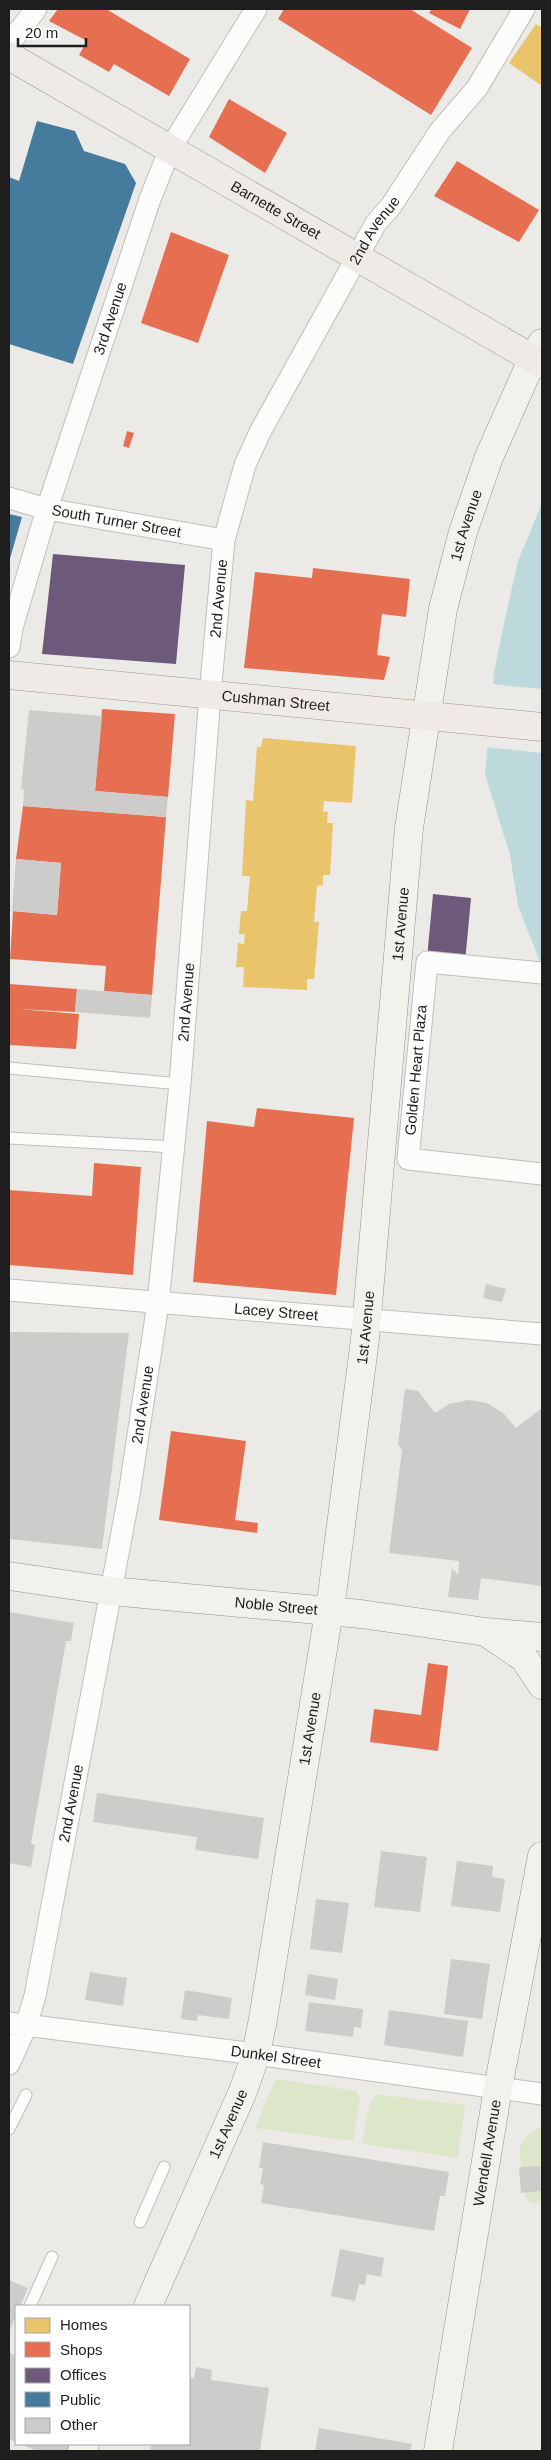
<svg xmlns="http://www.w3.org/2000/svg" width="551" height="2460" viewBox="0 0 551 2460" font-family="Helvetica,sans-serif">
	<rect width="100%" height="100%" fill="#eceae7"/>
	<!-- grass -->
	<g fill="#dce6c9">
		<polygon points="276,2079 356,2091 360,2098 353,2141 255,2128"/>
		<polygon points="375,2094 465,2105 458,2158 362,2144 369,2106"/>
		<path d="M542,2127v72l-8,5 -7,-4 -2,-7 16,-2 -1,-25 -18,1c-7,-19 2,-34 20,-40z"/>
	</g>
	<!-- water -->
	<polygon fill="#bed9db" points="542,503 542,967 518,906 510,855 485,774 494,672 505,619 518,561"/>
	<!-- pier -->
	<polygon fill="#eceae7" points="491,684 542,689 542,753 485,747"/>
	<!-- homes -->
	<g fill="#e9c46a">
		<polygon points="536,24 542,28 542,86 509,63"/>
		<polygon points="263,738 356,746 352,803 324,801 323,811 328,812 327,823 333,823 330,875 323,875 323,885 317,886 314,922 319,922 314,979 307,979 307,990 243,987 244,967 236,967 238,943 244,944 245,934 239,934 241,911 247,911 250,876 242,876 246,800 253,801 257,747 261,747"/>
	</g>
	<!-- shops -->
	<g fill="#e76f51">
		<polygon points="58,9 106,9 190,59 169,96 114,64 109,72 79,55 87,41 49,21"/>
		<polygon points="284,9 410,9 472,48 431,115 278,19"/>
		<polygon points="432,9 470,9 460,29 429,13"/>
		<polygon points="229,99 287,133 265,173 209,137"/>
		<polygon points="457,161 539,210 519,242 434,196"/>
		<polygon points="171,232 229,255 198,343 141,323"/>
		<polygon points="127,431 134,433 129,448 123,446"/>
		<polygon points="313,568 410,579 406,617 382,614 377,655 390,657 384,680 244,668 255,572 312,578"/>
		<polygon points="102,709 175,714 168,797 95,791"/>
		<polygon points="23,806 166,817 152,995 104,991 106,966 10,959 13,911 57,915 61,863 16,859"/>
		<polygon points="9,984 77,989 75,1012 18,1009 79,1014 76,1049 9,1045"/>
		<polygon points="257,1108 354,1118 336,1295 193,1282 207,1121 254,1127"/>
		<polygon points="94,1163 141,1167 133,1275 9,1265 9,1190 92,1196"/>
		<polygon points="171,1431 246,1441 235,1520 258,1523 257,1533 159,1520"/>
		<polygon points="428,1663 448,1666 438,1751 370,1742 374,1709 421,1715"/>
	</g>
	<!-- offices -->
	<g fill="#6d597a">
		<polygon points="53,554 185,565 176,664 42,654"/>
		<polygon points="433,894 471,898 465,962 427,958"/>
	</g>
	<!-- public -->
	<g fill="#457b9d">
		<polygon points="37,121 75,131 84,151 125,164 136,183 73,364 9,344 9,177 19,181"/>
		<polygon points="9,514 22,517 9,562"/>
	</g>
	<!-- building -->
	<g fill="#ceccca">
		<polygon points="29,710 102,716 95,791 168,797 166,817 23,806 24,790 21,789"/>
		<polygon points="16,859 61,863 57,915 12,911"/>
		<polygon points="77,989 152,995 150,1018 75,1012"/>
		<polygon points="486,1284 506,1289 502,1302 483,1298"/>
		<polygon points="9,1332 129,1333 102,1549 9,1539"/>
		<polygon points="405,1389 418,1391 435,1413 449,1404 468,1400 487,1403 503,1413 516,1428 542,1408 542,1586 481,1578 478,1600 448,1597 452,1568 458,1575 459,1561 389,1553 402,1450 398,1444"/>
		<polygon points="9,1612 74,1623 71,1641 66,1641 31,1844 35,1845 31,1867 9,1863"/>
		<polygon points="97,1793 264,1818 258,1859 195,1850 197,1837 93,1822"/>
		<polygon points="381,1851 427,1857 420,1912 374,1907"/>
		<polygon points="457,1861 493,1866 492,1877 505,1879 500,1912 451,1906"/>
		<polygon points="316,1899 349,1903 342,1953 310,1949"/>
		<polygon points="451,1959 490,1964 482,2019 444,2014"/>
		<polygon points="90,1972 127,1978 123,2006 85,2000"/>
		<polygon points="308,1974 338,1979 335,2000 305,1995"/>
		<polygon points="185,1990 232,1998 229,2019 198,2015 197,2021 181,2019"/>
		<polygon points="309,2002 363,2009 361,2028 354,2027 353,2037 305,2031"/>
		<polygon points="389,2010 468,2021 463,2057 384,2045"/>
		<polygon points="263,2142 449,2172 445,2196 440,2196 434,2231 261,2203 264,2185 260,2184 263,2168 259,2168"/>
		<polygon points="540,2166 541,2191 521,2193 519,2167"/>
		<polygon points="340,2249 384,2258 381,2277 367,2274 365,2285 359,2284 355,2301 331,2296"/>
		<polygon points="9,2280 28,2288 20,2306 16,2306 16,2315 9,2332"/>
		<polygon points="9,2352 16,2356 16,2442 9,2439"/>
		<polygon points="196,2367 212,2370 211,2380 269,2388 260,2451 150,2451 151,2444 189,2444 189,2377 194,2378"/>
		<polygon points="319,2428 412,2444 410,2451 315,2451"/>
		<polygon points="20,2444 74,2444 71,2451 37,2451"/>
	</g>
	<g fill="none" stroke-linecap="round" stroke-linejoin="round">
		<!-- lane casing -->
		<g stroke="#bfbfbd" stroke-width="13">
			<g id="lane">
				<polyline points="9,1068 180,1084"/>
				<polyline points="9,1138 174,1147"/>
				<polyline points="9,2129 26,2095"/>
				<polyline points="140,2222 164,2167"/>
				<polyline points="30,2306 52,2257"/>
			</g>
		</g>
		<!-- street casing -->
		<g stroke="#bfbfbd" stroke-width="23">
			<g id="street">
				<polyline points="9,44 36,9"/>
				<path id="s1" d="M9,498l38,11 177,31"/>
				<path id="s2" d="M9,647l3,-19 35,-119 103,-310 20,-50 86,-140"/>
				<polyline points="542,973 427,962 408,1159 542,1174"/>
				<path id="s3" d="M9,1290l533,44"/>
				<path id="s4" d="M9,2023l247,31 286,40"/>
				<path id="s5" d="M9,2064l17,-38 9,-30 94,-501 29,-192 22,-219 30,-389 14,-155 21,-75 15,-33 116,-209 15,-17 49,-75 37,-43 47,-79"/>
			</g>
		</g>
		<!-- secondary casing -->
		<g stroke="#949381" stroke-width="29">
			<g id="secondary">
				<path id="s6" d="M9,1576l102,15 250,23 125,18 56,5"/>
				<polyline points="487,1633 524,1658 542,1685"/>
				<path id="s7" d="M148,2306l95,-215 13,-37 7,-35 70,-432 32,-248 44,-511 34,-219 20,-77 26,-75 44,-99 9,-15"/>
				<polyline points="82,2451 85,2444"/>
				<path id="s8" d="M438,2451l60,-363 44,-232"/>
			</g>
		</g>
		<!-- primary casing -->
		<g stroke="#9f9486" stroke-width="29">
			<g id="primary">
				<path id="s9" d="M9,56l533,308"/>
				<path id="s10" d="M9,675l533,52"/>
			</g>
		</g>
		<!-- lane -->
		<use href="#lane" stroke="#fcfcfb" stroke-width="11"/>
		<!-- street -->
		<use href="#street" stroke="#fcfcfb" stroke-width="21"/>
		<!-- secondary -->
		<use href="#secondary" stroke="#f2f1eb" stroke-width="28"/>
		<!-- primary -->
		<use href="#primary" stroke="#efeae5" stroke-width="28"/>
	</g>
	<g text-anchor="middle" stroke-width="5" stroke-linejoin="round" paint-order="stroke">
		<!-- street labels -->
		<g font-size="15" fill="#1e1e1e" stroke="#fff">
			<text dy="5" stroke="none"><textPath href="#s9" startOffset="308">Barnette Street</textPath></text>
			<text dy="5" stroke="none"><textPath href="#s5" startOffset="1889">2nd Avenue</textPath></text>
			<text dy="5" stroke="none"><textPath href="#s2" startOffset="344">3rd Avenue</textPath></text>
			<text dy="5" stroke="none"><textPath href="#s1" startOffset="110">South Turner Street</textPath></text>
			<text dy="5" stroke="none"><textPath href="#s7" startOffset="1819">1st Avenue</textPath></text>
			<text dy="5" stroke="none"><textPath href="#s5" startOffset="1484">2nd Avenue</textPath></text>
			<text dy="5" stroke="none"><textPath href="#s10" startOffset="268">Cushman Street</textPath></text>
			<text dy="5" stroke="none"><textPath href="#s7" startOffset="1414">1st Avenue</textPath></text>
			<text dy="5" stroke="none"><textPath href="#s5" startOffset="1079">2nd Avenue</textPath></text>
			<text transform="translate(416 1070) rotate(-85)" y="5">Golden Heart Plaza</text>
			<text dy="5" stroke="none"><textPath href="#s3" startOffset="268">Lacey Street</textPath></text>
			<text dy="5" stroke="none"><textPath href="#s7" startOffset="1009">1st Avenue</textPath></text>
			<text dy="5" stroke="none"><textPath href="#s5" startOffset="674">2nd Avenue</textPath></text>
			<text dy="5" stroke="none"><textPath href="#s6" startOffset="269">Noble Street</textPath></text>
			<text dy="5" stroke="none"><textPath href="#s7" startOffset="604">1st Avenue</textPath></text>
			<text dy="5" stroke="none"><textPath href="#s5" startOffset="269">2nd Avenue</textPath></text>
			<text dy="5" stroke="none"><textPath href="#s4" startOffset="269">Dunkel Street</textPath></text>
			<text dy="5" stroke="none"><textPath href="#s7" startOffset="199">1st Avenue</textPath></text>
			<text dy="5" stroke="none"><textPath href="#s8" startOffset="302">Wendell Avenue</textPath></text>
		</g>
	</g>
	<!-- border -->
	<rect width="551" height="2460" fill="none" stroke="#1e1e1e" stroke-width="20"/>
	<!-- legend -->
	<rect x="15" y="2305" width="175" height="140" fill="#ffffff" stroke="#a5a5a5"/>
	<rect x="25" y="2318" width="25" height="15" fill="#e9c46a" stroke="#a5a5a5"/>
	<text x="60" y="2330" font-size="15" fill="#1e1e1e">Homes</text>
	<rect x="25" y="2342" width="25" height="15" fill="#e76f51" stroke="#a5a5a5"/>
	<text x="60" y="2355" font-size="15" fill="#1e1e1e">Shops</text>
	<rect x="25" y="2368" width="25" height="15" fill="#6d597a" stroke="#a5a5a5"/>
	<text x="60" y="2380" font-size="15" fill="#1e1e1e">Offices</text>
	<rect x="25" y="2392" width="25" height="15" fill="#457b9d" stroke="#a5a5a5"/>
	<text x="60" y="2405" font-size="15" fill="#1e1e1e">Public</text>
	<rect x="25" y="2418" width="25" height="15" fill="#ceccca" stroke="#a5a5a5"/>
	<text x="60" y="2430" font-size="15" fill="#1e1e1e">Other</text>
	<!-- scale -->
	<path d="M18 38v8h68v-8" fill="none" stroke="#1e1e1e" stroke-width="2.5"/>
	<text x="25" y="38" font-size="15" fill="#1e1e1e" stroke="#ffffff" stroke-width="4" paint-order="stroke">20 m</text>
</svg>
